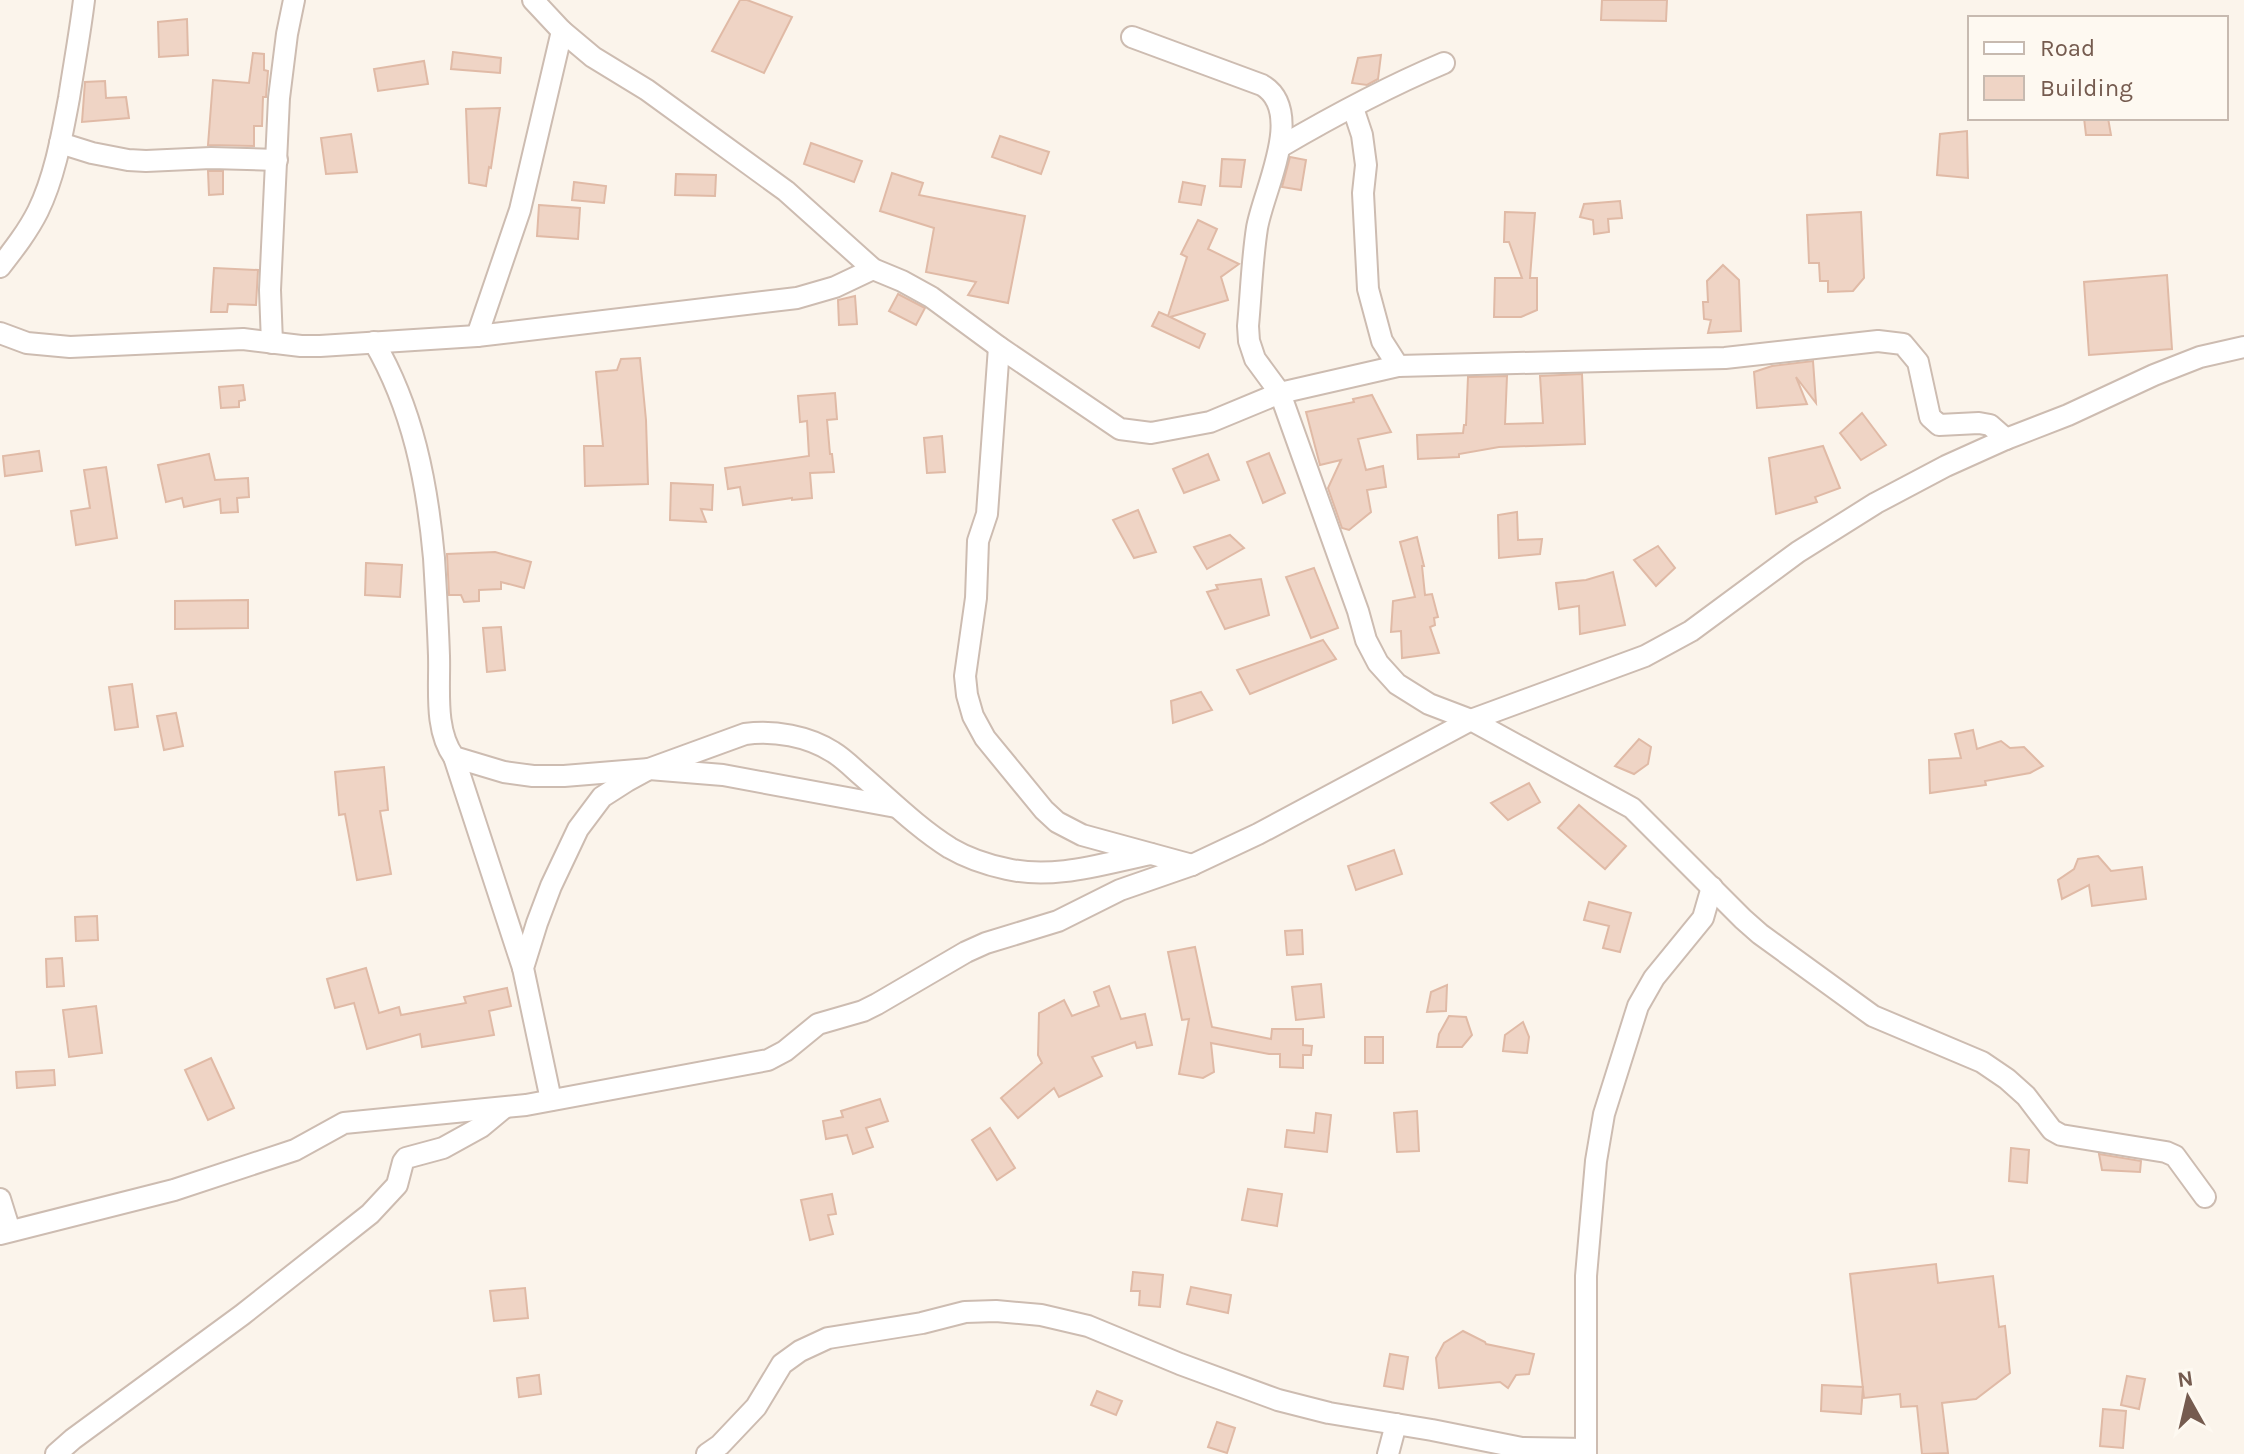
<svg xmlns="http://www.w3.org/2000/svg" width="2244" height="1454" viewBox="0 0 2244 1454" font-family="Karla,sans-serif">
	<rect width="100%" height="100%" fill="#fbf4eb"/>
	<!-- building -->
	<g fill="#efd4c5" stroke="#e0baa6" stroke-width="2">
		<polygon points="740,0 747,0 792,17 764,73 712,51"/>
		<polygon points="1602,0 1667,0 1666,21 1601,20"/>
		<polygon points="187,19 188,55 159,57 158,22"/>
		<polygon points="453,52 501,58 500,73 451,69"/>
		<polygon points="253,53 264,54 264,70 268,71 266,97 263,97 262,126 254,126 254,146 208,145 213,80 249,83"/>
		<polygon points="1381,55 1378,79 1367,85 1352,83 1358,58"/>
		<polygon points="424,61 428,84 378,91 374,69"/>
		<polygon points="105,81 106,98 126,97 129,118 82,122 85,82"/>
		<polygon points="500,108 491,168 489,167 486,186 469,183 466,109"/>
		<polygon points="2084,118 2108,118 2111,135 2086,135"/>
		<polygon points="1967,131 1968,178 1937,175 1940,134"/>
		<polygon points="351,134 357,172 326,174 321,138"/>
		<polygon points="1000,136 1049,152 1041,174 992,157"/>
		<polygon points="811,143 862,161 854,182 804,164"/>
		<polygon points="1290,157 1306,160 1301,190 1282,187"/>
		<polygon points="1222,159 1245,160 1241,187 1220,186"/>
		<polygon points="208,171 223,171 223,194 209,195"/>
		<polygon points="892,173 923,183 919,195 1025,216 1008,303 968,295 976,282 926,272 934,228 880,211"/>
		<polygon points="676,174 716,175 715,196 675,195"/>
		<polygon points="574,182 606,186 604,203 572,200"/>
		<polygon points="1183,182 1205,186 1201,205 1179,202"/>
		<polygon points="1620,201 1622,218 1608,219 1609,232 1594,234 1593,220 1580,217 1584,204"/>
		<polygon points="539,205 580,208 578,239 537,236"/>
		<polygon points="1505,212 1535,213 1530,278 1537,278 1537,310 1521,317 1494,317 1495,278 1522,278 1509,242 1504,242"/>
		<polygon points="1861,212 1864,278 1853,291 1828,292 1828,281 1820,281 1819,263 1809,263 1807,215"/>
		<polygon points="1198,220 1217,229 1208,249 1239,264 1221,277 1228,300 1170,317 1205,334 1199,348 1152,326 1159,312 1168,316 1187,257 1181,254"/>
		<polygon points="1723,265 1739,280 1741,331 1708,333 1711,320 1704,319 1703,302 1708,302 1707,281"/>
		<polygon points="214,268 258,270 256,305 228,304 227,312 211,312"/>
		<polygon points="2167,275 2172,349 2089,355 2084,282"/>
		<polygon points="898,294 925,308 916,325 889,311"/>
		<polygon points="855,296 857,324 839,325 838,300"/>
		<polygon points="640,358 646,420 648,484 585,486 584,446 603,446 596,372 617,370 621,359"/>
		<polygon points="1813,361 1816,403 1796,377 1807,404 1757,408 1754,372 1772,366"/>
		<polygon points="1582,374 1585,444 1499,447 1459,454 1459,457 1418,459 1417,435 1463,433 1464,425 1466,425 1468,377 1507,376 1505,424 1543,423 1540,376"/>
		<polygon points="243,385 245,400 239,401 239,407 221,408 219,387"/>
		<polygon points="835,393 837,419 827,420 830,454 832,454 834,472 810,473 812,498 792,500 792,498 743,505 740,487 728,489 725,468 809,456 807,421 800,422 798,396"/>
		<polygon points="1372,395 1391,432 1358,439 1366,470 1383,466 1386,487 1367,490 1371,512 1349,530 1342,528 1328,488 1341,460 1320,465 1306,412 1354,402 1353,399"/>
		<polygon points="1862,413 1886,445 1861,460 1840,433"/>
		<polygon points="942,436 945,472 927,473 924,438"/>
		<polygon points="1823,446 1840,488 1815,497 1817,502 1776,514 1769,458"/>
		<polygon points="39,451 42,471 5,476 3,456"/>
		<polygon points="1269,453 1285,493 1263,503 1247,462"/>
		<polygon points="209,454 215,480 248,478 249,497 237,498 238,512 221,513 220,499 184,507 182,498 166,502 158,465"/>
		<polygon points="1208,454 1219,480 1184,493 1173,469"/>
		<polygon points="106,467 117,538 76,545 71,511 90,508 84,470"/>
		<polygon points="671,483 713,485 712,510 701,509 706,522 670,520"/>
		<polygon points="1138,510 1156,552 1134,558 1113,520"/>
		<polygon points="1517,512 1518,540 1542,539 1540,554 1499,558 1498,515"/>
		<polygon points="1230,535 1244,548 1207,569 1194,547"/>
		<polygon points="1417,537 1424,566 1422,566 1425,595 1432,594 1438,617 1434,618 1435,625 1430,627 1439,653 1402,658 1401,631 1391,632 1393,601 1415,597 1400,542"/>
		<polygon points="1658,546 1675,568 1656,586 1634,560"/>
		<polygon points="495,552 531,562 524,588 501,582 501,589 479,590 479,601 464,602 461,595 449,595 447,554"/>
		<polygon points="366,563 402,565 400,597 365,595"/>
		<polygon points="1314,568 1338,628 1311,638 1286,577"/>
		<polygon points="1613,572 1625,625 1580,634 1579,606 1559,609 1556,583 1586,580"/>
		<polygon points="1261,579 1269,615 1225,629 1207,592 1218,589 1216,585"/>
		<polygon points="248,600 248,628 175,629 175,601"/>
		<polygon points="501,627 505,670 487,672 483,628"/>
		<polygon points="1323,640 1336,659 1250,694 1237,670"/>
		<polygon points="132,684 138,727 115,730 109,687"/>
		<polygon points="1201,692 1212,710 1173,723 1171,701"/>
		<polygon points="176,713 183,746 164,750 157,716"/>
		<polygon points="1973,730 1977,749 2001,741 2010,748 2024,747 2043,766 2030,773 1985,781 1986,785 1930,793 1929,760 1961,758 1955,734"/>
		<polygon points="1639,739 1651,747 1648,764 1634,774 1615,766"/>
		<polygon points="384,767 388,810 380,811 391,874 357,880 345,814 339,815 335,772"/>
		<polygon points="1529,783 1540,802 1508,820 1491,803"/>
		<polygon points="1579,805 1626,846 1605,869 1558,828"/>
		<polygon points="1394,850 1402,874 1356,890 1348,866"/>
		<polygon points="2098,856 2111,871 2142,867 2146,899 2092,906 2089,885 2062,899 2058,880 2074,869 2078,859"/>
		<polygon points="1589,902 1631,913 1620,952 1603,948 1609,926 1584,920"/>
		<polygon points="97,916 98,940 76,941 75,917"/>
		<polygon points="1302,930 1303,954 1287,955 1285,931"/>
		<polygon points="1195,947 1212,1027 1271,1039 1272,1029 1303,1029 1303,1045 1312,1046 1311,1055 1303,1055 1303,1068 1280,1067 1280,1054 1269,1054 1211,1043 1214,1072 1203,1078 1179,1074 1189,1019 1182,1020 1168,952"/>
		<polygon points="62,958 64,986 47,987 46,959"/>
		<polygon points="366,968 379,1013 399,1007 401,1015 466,1003 464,997 507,988 511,1006 489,1011 494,1035 422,1047 420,1034 367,1049 354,1003 335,1008 327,979"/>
		<polygon points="1321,984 1324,1017 1296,1020 1292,987"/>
		<polygon points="1447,985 1446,1011 1427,1012 1431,992"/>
		<polygon points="1109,986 1121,1019 1145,1014 1152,1045 1137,1048 1135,1042 1092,1057 1102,1076 1059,1097 1054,1088 1018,1118 1001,1098 1042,1063 1038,1055 1039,1013 1064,1000 1072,1016 1099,1006 1094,992"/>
		<polygon points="96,1006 102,1053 69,1057 63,1010"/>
		<polygon points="1449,1016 1466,1017 1472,1035 1462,1047 1437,1047 1439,1034"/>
		<polygon points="1523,1022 1529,1037 1527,1053 1503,1051 1505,1035"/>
		<rect x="1365" y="1037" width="18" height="26"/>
		<polygon points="211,1058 234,1108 208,1120 185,1070"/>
		<polygon points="54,1070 55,1085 17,1088 16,1072"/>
		<polygon points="880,1099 888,1121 866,1128 873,1147 853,1154 847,1135 826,1139 823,1121 843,1117 841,1111"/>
		<polygon points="1417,1111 1419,1151 1397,1152 1394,1113"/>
		<polygon points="1316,1113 1331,1115 1327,1152 1285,1147 1287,1130 1314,1133"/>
		<polygon points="990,1128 1015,1168 997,1180 972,1140"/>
		<polygon points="2011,1148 2029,1150 2027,1183 2009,1181"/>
		<polygon points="2099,1154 2141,1161 2140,1172 2102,1170"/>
		<polygon points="1248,1189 1282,1194 1277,1226 1242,1220"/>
		<polygon points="832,1194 836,1214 828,1215 833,1234 810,1240 801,1200"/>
		<polygon points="1936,1264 1938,1283 1993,1276 1999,1327 2005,1326 2010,1373 1976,1399 1942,1403 1948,1453 1922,1454 1917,1406 1901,1407 1900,1394 1864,1398 1850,1274"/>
		<polygon points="1133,1272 1163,1275 1160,1307 1139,1305 1140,1291 1131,1291"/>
		<polygon points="1191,1287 1231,1295 1228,1313 1187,1304"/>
		<polygon points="525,1288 528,1318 494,1321 490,1291"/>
		<polygon points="1463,1331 1485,1342 1486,1344 1534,1354 1529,1374 1516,1375 1508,1388 1500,1382 1439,1388 1436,1358 1444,1343"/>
		<polygon points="1390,1354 1408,1357 1403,1389 1384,1386"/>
		<polygon points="539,1375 541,1394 519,1397 517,1378"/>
		<polygon points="2127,1376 2145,1379 2139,1409 2121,1405"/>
		<polygon points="1822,1385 1863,1387 1861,1414 1821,1411"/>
		<polygon points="1097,1391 1122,1401 1116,1415 1091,1405"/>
		<polygon points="2103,1409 2126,1411 2123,1448 2100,1446"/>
		<polygon points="1217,1422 1235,1428 1227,1453 1208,1447"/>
	</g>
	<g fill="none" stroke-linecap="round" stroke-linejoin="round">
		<!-- minor casing -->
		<g stroke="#cdbcb1" stroke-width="24">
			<g id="minor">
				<polyline points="533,0 562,31 593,57 647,90 786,191 873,269 902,281 931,297 999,347 1120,429 1151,433 1210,422 1280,393 1398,366 1725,358 1878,341 1903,344 1918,362 1930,417 1939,425 1979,423 1990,425 2006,439"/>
				<path d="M1132,37l130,48c44,26 1,106 -5,143 -5,32 -6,66 -9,98l1,15 6,18 25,34 78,218 8,29 12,23 19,21 32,20 42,16 161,88 111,111 17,15 113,82 109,46 25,17 19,17 26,34 9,5 105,17 9,4 30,41"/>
				<polyline points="1353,108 1362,135 1366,165 1363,193 1368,289 1382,341 1398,366"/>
				<polyline points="60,143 92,153 128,160 146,161 211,158 277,160"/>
				<path d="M1280,147c53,-31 107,-60 164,-84"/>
				<path d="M0,267c14,-18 28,-36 38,-56 17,-35 24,-76 31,-113 5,-33 11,-65 15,-98"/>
				<polyline points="0,333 27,343 70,347 243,339 301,346 320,346 477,336 797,298 835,287 873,269"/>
				<polyline points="477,336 520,210 562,31"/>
				<path d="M374,342c39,67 53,140 60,216 2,33 4,66 5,98 1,32 -5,74 15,101l50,15 29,4h31l85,-7 74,6 173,32"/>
				<polyline points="272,343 270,290 279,98 287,34 294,0"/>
				<polyline points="999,347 987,514 978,541 976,598 965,676 967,695 973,716 985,738 1044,810 1057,822 1082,835 1192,865"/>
				<polyline points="454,757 523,968"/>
				<path d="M551,1100l-28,-132 14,-45 14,-37 27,-57 24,-32 25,-16 22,-12 96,-35c29,-4 63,2 88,18 10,6 19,15 28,23 29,25 57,53 89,73 17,10 38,17 57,21 48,11 98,-6 144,-15"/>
				<polyline points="0,1199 10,1231"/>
				<polyline points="0,1234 174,1190 295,1150 344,1123 526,1105 768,1060 785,1051 818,1024 863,1011 877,1004 966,952 986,943 1058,921 1120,890 1192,865 1258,834 1471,720 1645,656 1691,631 1798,552 1876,503 1946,466 2006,439 2068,415 2154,375 2200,357 2244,347"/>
				<polyline points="56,1454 73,1439 242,1315 370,1214 397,1185 403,1162 406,1158 443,1148 481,1127 504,1108"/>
				<polyline points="707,1454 720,1445 756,1407 782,1364 800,1351 828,1338 922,1323 965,1312 996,1311 1041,1315 1088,1326 1180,1364 1278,1400 1329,1413 1432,1430 1522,1448 1586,1449"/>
				<polyline points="1388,1454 1396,1424"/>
				<polyline points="1586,1454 1586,1276 1596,1161 1604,1114 1638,1006 1654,978 1703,918 1712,887"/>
			</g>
		</g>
		<!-- minor -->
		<use href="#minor" stroke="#fff" stroke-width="20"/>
	</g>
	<!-- legend -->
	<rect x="1968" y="16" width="260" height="104" fill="#fef9f1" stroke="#c7bab0" stroke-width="2"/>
	<rect x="1984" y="42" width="40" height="12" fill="#ffffff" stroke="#c7bab0" stroke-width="2"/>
	<text x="2040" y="56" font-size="24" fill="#755b4f">Road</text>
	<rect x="1984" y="76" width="40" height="24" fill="#efd4c5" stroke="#c7bab0" stroke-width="2"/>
	<text x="2040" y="96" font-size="24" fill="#755b4f">Building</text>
	<!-- north arrow -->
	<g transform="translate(2188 1398) rotate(352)" stroke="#fef9f1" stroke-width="6" paint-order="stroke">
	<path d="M0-6L14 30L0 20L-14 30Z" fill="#755b4f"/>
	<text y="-12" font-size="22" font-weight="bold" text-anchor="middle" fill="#755b4f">N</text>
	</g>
</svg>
